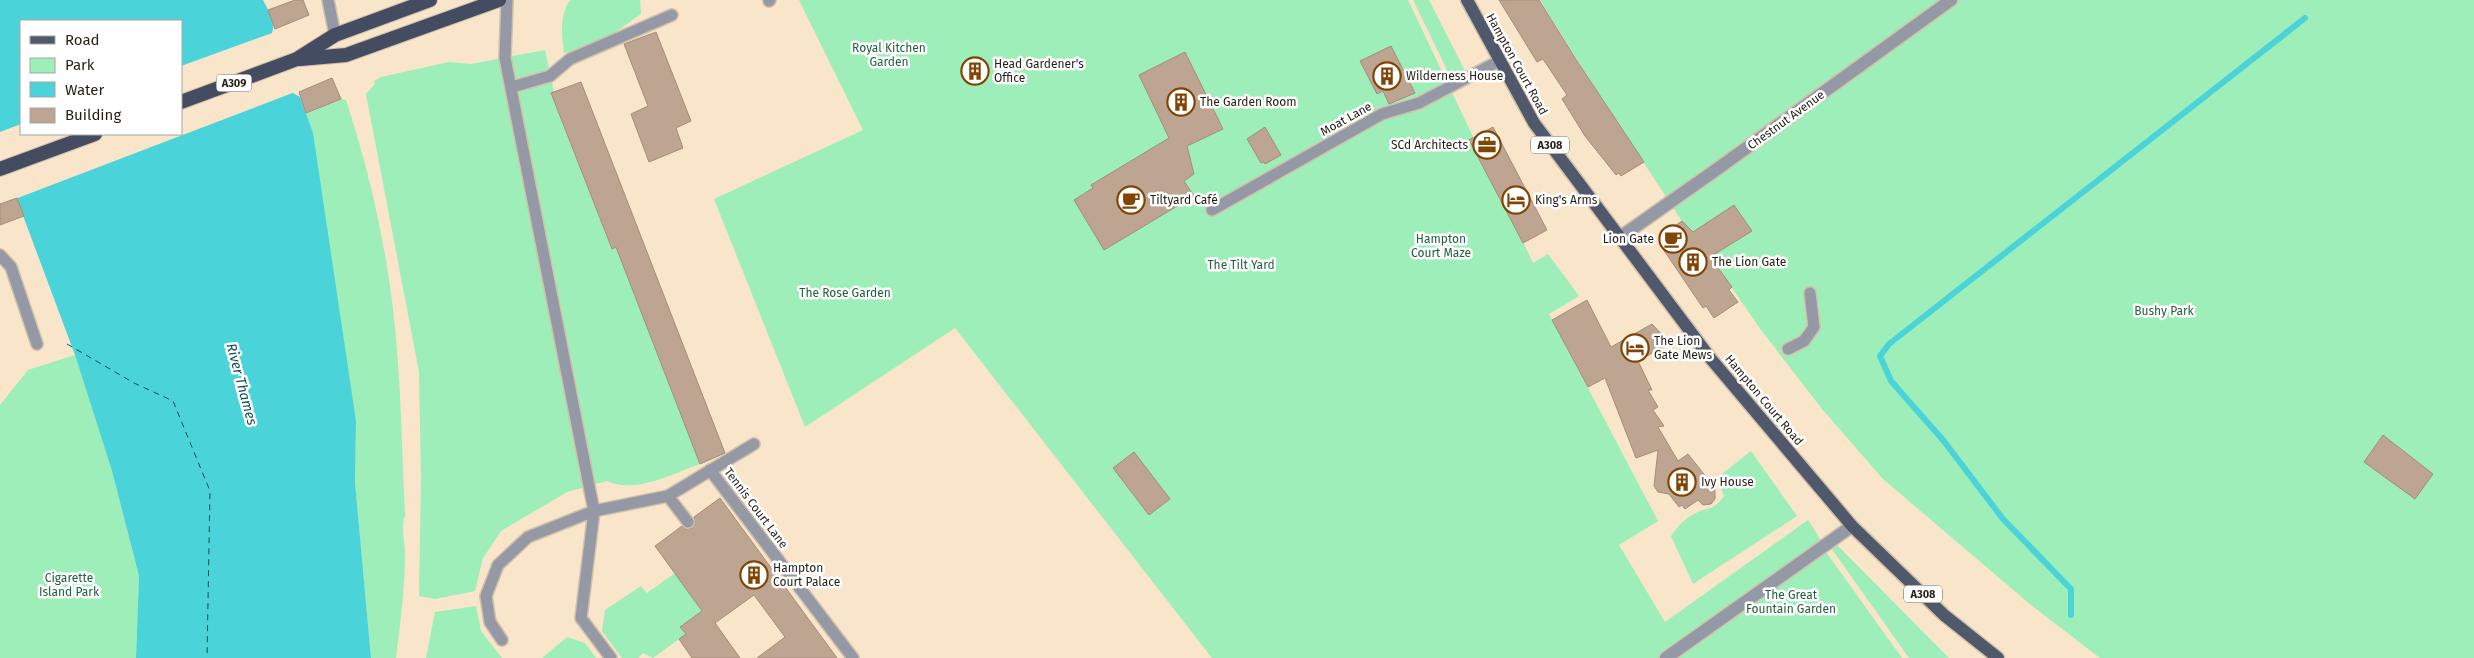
<svg xmlns="http://www.w3.org/2000/svg" width="2474" height="658" viewBox="0 0 2474 658" font-family="'Fira Sans',sans-serif">
	<rect width="100%" height="100%" fill="#f8e5ca"/>
	<!-- green -->
	<g fill="#9deeb9">
		<path d="M570,0h70l1,14 -38,27 -39,12c-2,-19 -5,-37 6,-53z"/>
		<polygon points="799,0 1408,0 1533,263 1548,254 1579,296 1549,314 1658,521 1619,545 1665,622 1808,520 1824,545 1821,545 1902,658 1212,658 955,328 805,427 714,199 863,130"/>
		<polygon points="1413,0 1429,0 1465,71 1450,76"/>
		<polygon points="1540,0 2474,0 2474,658 2100,658 2031,605 1883,479 1822,409 1761,330 1691,229 1687,229 1591,82"/>
		<path d="M545,50l9,42 -3,2 60,154 5,-1 84,217c-28,10 -64,30 -93,17l-40,11 -66,39 -18,27 -8,33 -40,8 -16,-3 2,-119 -2,-105 -53,-278 9,-10 -1,-3 7,-4 68,-15 22,2z"/>
		<path d="M341,99l5,1c18,55 33,115 42,173 13,80 13,161 17,242 -5,15 1,30 0,46 -1,33 -5,65 -9,97h-25l-16,-176 1,-61 -50,-308z"/>
		<polygon points="75,355 112,471 139,576 136,658 0,658 0,405 28,370"/>
		<path d="M1751,451l46,65 -104,68 -22,-48c6,-9 13,-17 23,-22 14,-8 19,-2 30,-18l-7,-18z"/>
		<polygon points="1834,542 1949,658 1909,658 1829,545"/>
		<polygon points="675,573 702,611 681,627 686,634 653,658 643,653 638,658 622,658 602,631 605,610 641,586 647,593"/>
		<polygon points="476,606 481,631 502,658 426,658 435,612"/>
		<polygon points="567,637 585,643 596,658 542,658"/>
	</g>
	<!-- water -->
	<path fill="#4ad4d9" fill-rule="evenodd" d="M0,0h263c5,10 13,22 9,33l21,60 7,4 13,36 43,288 -1,61 16,176h-235l3,-82 -27,-105 -37,-116 -75,-201zM21,21h160v113h-160z"/>
	<!-- pier -->
	<polygon fill="#f8e5ca" points="275,32 295,92 15,199 0,161 0,132 21,124 21,134 181,134 181,66"/>
	<g fill="none" stroke-linecap="round" stroke-linejoin="round">
		<!-- stream -->
		<polyline stroke="#4ad4d9" stroke-width="6" points="2071,615 2071,589 2003,519 1943,440 1891,381 1880,356 1889,344 2305,18"/>
		<!-- ferry -->
		<polyline stroke="#134e51" stroke-width="1" stroke-dasharray="6 5" stroke-linecap="butt" points="67,344 134,383 173,401 210,491 207,658"/>
	</g>
	<!-- building -->
	<g fill="#bea591" stroke="#a58d79">
		<polygon points="295,0 303,0 309,15 275,29 268,10"/>
		<polygon points="1499,0 1539,0 1577,61 1644,162 1621,176 1619,173 1616,175 1585,136 1562,99 1567,95 1543,59 1537,62"/>
		<polygon points="656,32 691,121 676,128 683,148 649,162 631,114 648,106 624,44"/>
		<polygon points="1391,46 1415,93 1389,104 1383,91 1377,94 1360,61"/>
		<polygon points="1185,52 1223,129 1187,146 1194,174 1184,181 1194,196 1104,250 1074,200 1093,188 1091,185 1169,138 1139,75"/>
		<polygon points="332,78 341,99 306,113 299,92"/>
		<polygon points="581,82 725,453 700,464 616,247 612,249 551,93"/>
		<polygon points="1265,127 1281,155 1265,164 1264,162 1261,163 1247,139"/>
		<polygon points="1493,127 1547,230 1523,243 1469,140"/>
		<polygon points="17,198 24,216 0,225 0,204"/>
		<polygon points="1734,205 1752,231 1710,257 1732,287 1729,290 1738,302 1714,318 1706,306 1703,308 1661,246 1666,232 1682,221 1693,232"/>
		<polygon points="1587,300 1611,347 1652,324 1670,343 1638,361 1652,390 1648,390 1658,407 1653,410 1664,426 1658,427 1678,461 1688,454 1715,488 1715,499 1711,504 1703,505 1698,500 1685,509 1682,505 1679,507 1669,494 1658,492 1654,486 1658,450 1636,458 1605,378 1588,387 1552,320"/>
		<polygon points="2383,435 2433,474 2415,499 2364,462"/>
		<polygon points="1134,452 1170,499 1149,515 1113,468"/>
		<polygon points="720,498 837,658 757,658 785,637 754,595 715,623 740,658 692,658 679,639 686,634 680,627 702,611 655,546 682,526 686,529 692,528 695,524 694,517"/>
	</g>
	<g fill="none" stroke-linecap="round" stroke-linejoin="round">
		<!-- service casing -->
		<g stroke="#d2c1a9" stroke-width="14">
			<g id="service">
				<polyline points="328,0 335,35"/>
				<polyline points="507,0 505,58 594,511 668,496 754,444"/>
				<polyline points="769,1 770,0"/>
				<polyline points="512,87 550,76 570,59 672,15"/>
				<polyline points="1212,210 1382,114 1419,103 1499,61"/>
				<polyline points="0,255 11,267 37,344"/>
				<polyline points="1788,349 1804,341 1814,327 1810,293"/>
				<polyline points="710,470 853,658"/>
				<polyline points="668,496 688,522"/>
				<polyline points="502,640 490,622 486,596 498,565 528,537 594,511 581,618 611,658"/>
			</g>
		</g>
		<!-- pedestrian casing -->
		<g stroke="#d2c1a9" stroke-width="15">
			<polyline id="pedestrian" points="1666,658 1852,526"/>
		</g>
		<!-- minor casing -->
		<g stroke="#d2c1a9" stroke-width="15">
			<polyline id="minor" points="1619,238 1720,167 1951,0"/>
		</g>
		<!-- primary casing -->
		<g stroke="#d2c1a9" stroke-width="15">
			<polyline id="primary" points="1467,0 1534,123 1711,359 1852,526 1944,615 1998,658"/>
		</g>
		<!-- trunk casing -->
		<g stroke="#d2c1a9" stroke-width="16">
			<g id="trunk">
				<polyline points="300,59 346,55 499,0"/>
				<polyline points="181,102 297,59 335,35 430,0"/>
				<polyline points="0,169 95,134"/>
			</g>
		</g>
		<!-- service -->
		<use href="#service" stroke="#9499a5" stroke-width="11"/>
		<!-- pedestrian -->
		<use href="#pedestrian" stroke="#9499a5" stroke-width="12"/>
		<!-- minor -->
		<use href="#minor" stroke="#9499a5" stroke-width="12"/>
		<!-- primary -->
		<use href="#primary" stroke="#50586c" stroke-width="12"/>
		<!-- trunk -->
		<use href="#trunk" stroke="#444c62" stroke-width="14"/>
	</g>
	<!-- icons -->
	<defs>
		<g id="building-ring" transform="scale(1.4375)"><circle r="9.5" fill="#fff" stroke="#824403" stroke-width="1.5"/><path d="M-4-6H4V6H1V3H-1V6H-4ZM-2.5-4.3h1.7v1.8h-1.7ZM.8-4.3h1.7v1.8H.8ZM-2.5-1h1.7V.8h-1.7ZM.8-1h1.7V.8H.8Z" fill="#824403"/></g>
		<g id="office-ring" transform="scale(1.4375)"><circle r="9.5" fill="#fff" stroke="#824403" stroke-width="1.5"/><path d="M-6-3h4V-5.5h4V-3h4V5H-6ZM-1-4.5V-3h2v-1.5ZM-6 0V1H6V0Z" fill="#824403"/></g>
		<g id="cafe-ring" transform="scale(1.4375)"><circle r="9.5" fill="#fff" stroke="#824403" stroke-width="1.5"/><path d="M-5.5-4.5H6V0H3Q3 3.5 0 3.5H-2.5Q-5.5 3.5-5.5 0ZM3-3.2v2h1.7v-2ZM-6 4.5H4V6H-6Z" fill="#824403"/></g>
		<g id="hotel-ring" transform="scale(1.4375)"><circle r="9.5" fill="#fff" stroke="#824403" stroke-width="1.5"/><path d="M-6-4.5h1.5V1H6V5H4.5V3h-9V5H-6ZM-4 0a1.8 1.8 0 1 1 3.6 0ZM.5 0V-2.5h3Q6-2.5 6 0Z" fill="#824403"/></g>
	</defs>
	<g fill-rule="evenodd">
		<use href="#building-ring" x="975" y="71"/>
		<use href="#building-ring" x="1387" y="76"/>
		<use href="#building-ring" x="1181" y="102"/>
		<use href="#office-ring" x="1487" y="145"/>
		<use href="#cafe-ring" x="1131" y="200"/>
		<use href="#hotel-ring" x="1516" y="200"/>
		<use href="#cafe-ring" x="1673" y="239"/>
		<use href="#building-ring" x="1693" y="262"/>
		<use href="#hotel-ring" x="1635" y="348"/>
		<use href="#building-ring" x="1682" y="482"/>
		<use href="#building-ring" x="754" y="575"/>
	</g>
	<g text-anchor="middle" stroke-width="5" stroke-linejoin="round" paint-order="stroke">
		<!-- shield labels -->
		<g fill="#fff" stroke="#66625b" stroke-width="1">
			<rect x="216.5" y="74.5" width="35" height="17" rx="4"/>
			<rect x="1531" y="136.5" width="38" height="17" rx="4"/>
			<rect x="1904" y="585.5" width="38" height="17" rx="4"/>
		</g>
		<g font-size="11" font-weight="bold" fill="#251e15">
			<text x="234" y="87">A309</text>
			<text x="1550" y="149">A308</text>
			<text x="1923" y="598">A308</text>
		</g>
		<!-- park labels -->
		<g font-size="12" fill="#22603c" stroke="#fff">
			<text x="889" y="52">Royal Kitchen<tspan x="889" dy="14">Garden</tspan></text>
			<text x="1441" y="243">Hampton<tspan x="1441" dy="14">Court Maze</tspan></text>
			<text x="1241" y="269">The Tilt Yard</text>
			<text x="845" y="297">The Rose Garden</text>
			<text x="2164" y="315">Bushy Park</text>
			<text x="69" y="582">Cigarette<tspan x="69" dy="14">Island Park</tspan></text>
			<text x="1791" y="599">The Great<tspan x="1791" dy="14">Fountain Garden</tspan></text>
		</g>
		<!-- poi labels -->
		<g font-size="12" fill="#251e15" stroke="#fff" text-anchor="start">
			<text x="994" y="68">Head Gardener's<tspan x="994" dy="14">Office</tspan></text>
			<text x="1406" y="80">Wilderness House</text>
			<text x="1200" y="106">The Garden Room</text>
			<text x="1468" y="149" text-anchor="end">SCd Architects</text>
			<text x="1150" y="204">Tiltyard Café</text>
			<text x="1535" y="204">King's Arms</text>
			<text x="1654" y="243" text-anchor="end">Lion Gate</text>
			<text x="1712" y="266">The Lion Gate</text>
			<text x="1654" y="345">The Lion<tspan x="1654" dy="14">Gate Mews</tspan></text>
			<text x="1701" y="486">Ivy House</text>
			<text x="773" y="572">Hampton<tspan x="773" dy="14">Court Palace</tspan></text>
		</g>
		<!-- street labels -->
		<g font-size="12" fill="#251e15" stroke="#fff">
			<text transform="translate(1517 64) rotate(61)" y="4">Hampton Court Road</text>
			<text transform="translate(1346 119) rotate(-29)" y="4">Moat Lane</text>
			<text transform="translate(1786 120) rotate(-36)" y="4">Chestnut Avenue</text>
			<text transform="translate(1764 400) rotate(50)" y="4">Hampton Court Road</text>
			<text transform="translate(756 508) rotate(53)" y="4">Tennis Court Lane</text>
		</g>
		<!-- water labels -->
		<g font-size="14" font-style="italic" fill="#134e51" stroke="#fff">
			<text transform="translate(242 384) rotate(75)" y="5">River Thames</text>
		</g>
	</g>
	<!-- legend -->
	<rect x="20" y="20" width="162" height="115" fill="#ffffff" stroke="#a8a5a1"/>
	<rect x="30" y="36" width="25" height="8" fill="#50586c" stroke="#a8a5a1"/>
	<text x="65" y="45" font-size="15" fill="#251e15">Road</text>
	<rect x="30" y="58" width="25" height="15" fill="#9deeb9" stroke="#a8a5a1"/>
	<text x="65" y="70" font-size="15" fill="#251e15">Park</text>
	<rect x="30" y="82" width="25" height="15" fill="#4ad4d9" stroke="#a8a5a1"/>
	<text x="65" y="95" font-size="15" fill="#251e15">Water</text>
	<rect x="30" y="108" width="25" height="15" fill="#bea591" stroke="#a8a5a1"/>
	<text x="65" y="120" font-size="15" fill="#251e15">Building</text>
</svg>
